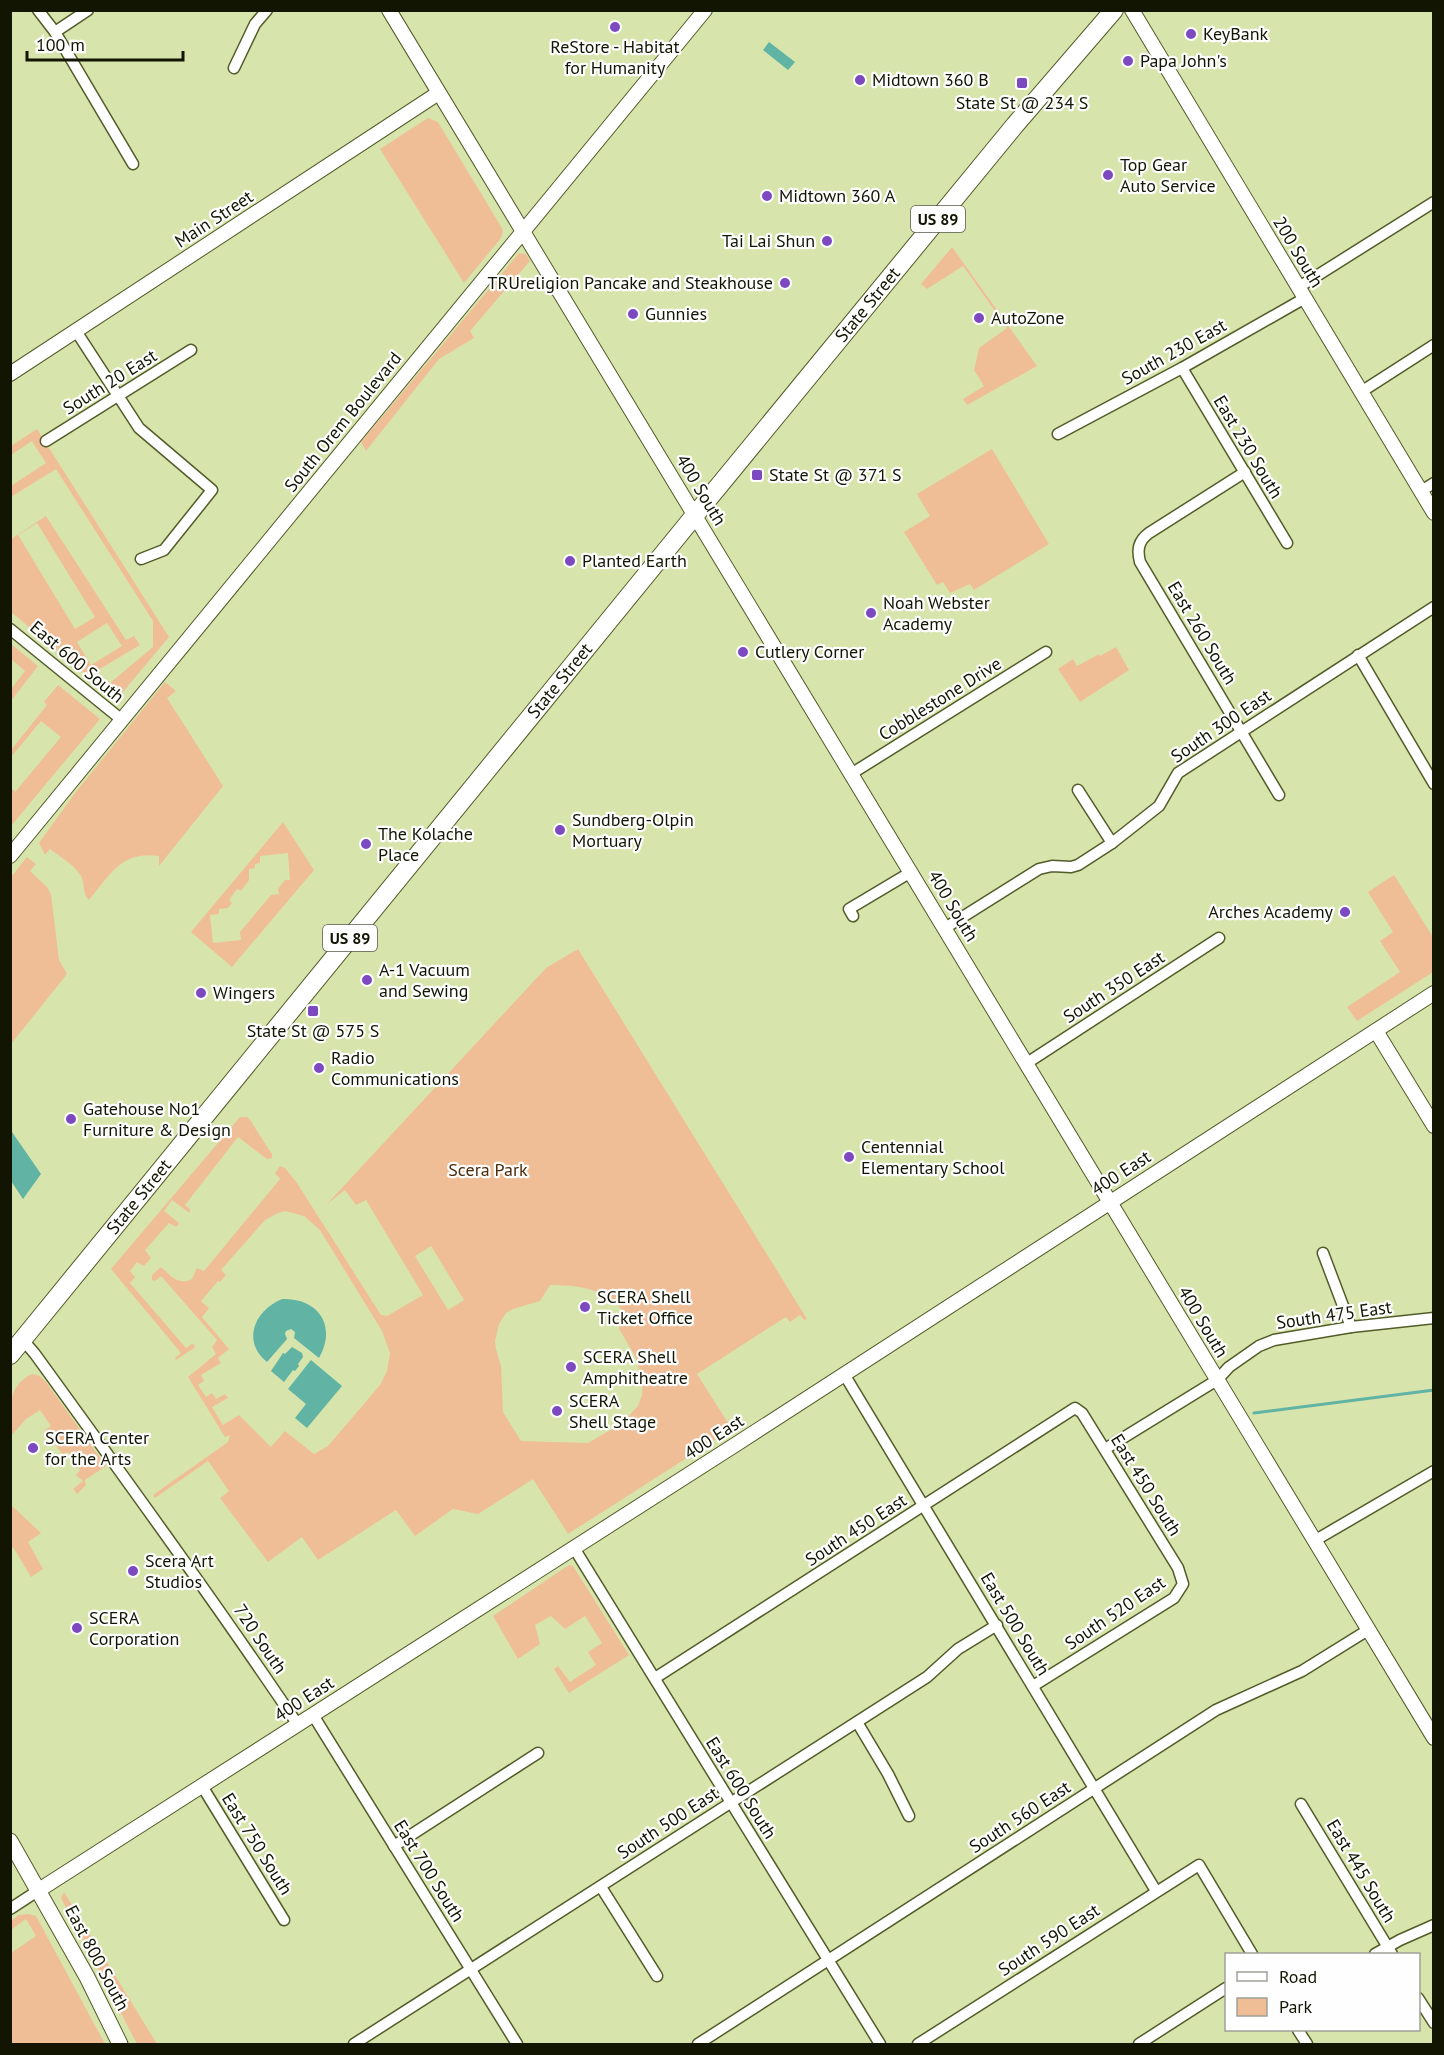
<svg xmlns="http://www.w3.org/2000/svg" width="1444" height="2055" viewBox="0 0 1444 2055" font-family="'PT Sans',sans-serif">
	<rect width="100%" height="100%" fill="#d7e5ac"/>
	<!-- green -->
	<g fill="#f0be96" fill-rule="evenodd">
		<polygon points="428,118 438,122 503,230 501,238 464,283 380,149"/>
		<polygon points="952,247 1037,366 967,405 963,399 984,386 974,370 979,348 1007,328 963,266 927,289 921,284"/>
		<polygon points="519,253 526,254 530,261 470,331 474,338 439,359 366,451 361,442"/>
		<polygon points="37,429 169,637 117,699 104,688 153,647 153,621 56,469 11,497 11,486 46,463 32,441 11,455 11,446"/>
		<polygon points="992,449 1049,544 974,590 970,584 950,593 943,582 937,585 904,532 930,516 917,494"/>
		<path d="M46,516l80,124 8,-4 6,9 -52,31 -77,-64v-73zM37,523l58,94 -20,12 -57,-94zM107,623l15,23 -31,19 -14,-23z"/>
		<polygon points="11,644 38,666 11,701 11,689 25,671 11,659"/>
		<polygon points="1116,647 1129,670 1080,702 1058,669 1073,659 1077,666 1099,654 1100,656"/>
		<path d="M165,682l11,9 -9,7 56,88 -64,80v-10c-38,-5 -48,18 -70,44 -7,-7 -4,-16 -8,-24 -6,-11 -21,-19 -31,-27l-5,6 -6,-12 36,-50z"/>
		<polygon points="58,685 100,719 11,826 11,788 15,792 61,737 41,721 11,757 11,750 47,705 44,702"/>
		<path d="M283,822l31,48 -82,97 -41,-35zM288,853l2,27h-5l-7,9 1,5 -8,1 -31,37 1,8 -28,3 -3,-28 9,-1v-5l9,-1 4,-5 -3,-3 8,-11 4,2 8,-11v-11l6,-1v-4l5,-1v-7z"/>
		<polygon points="27,857 36,864 30,871 47,887 51,894 59,960 67,974 11,1044 11,877"/>
		<polygon points="1394,875 1433,937 1433,972 1357,1021 1347,1007 1400,972 1380,941 1393,932 1368,892"/>
		<path d="M578,949l229,370 -3,1 -4,-5 -10,7 -4,-5 -89,57 35,55 -164,105 -35,-55 -55,35 -25,-5 -38,27 -19,-26 -78,50 -16,-23 -34,25 -48,-64 9,-7 -21,-30 -53,37 -2,-3 75,-53 2,-7 -5,2 -37,-60 28,-23 -4,-7 5,-7 -56,-64 -6,5 -3,-1v-5l9,-8c9,8 17,19 31,12l5,-11 7,3 76,-92 -5,-6 5,-7 5,2 12,15 84,132 6,1 36,-21 -57,-95 -10,5 -11,-15 -18,14 219,-236zM285,1211l19,5 16,14 62,101 8,22 -3,18 -7,14 -52,61 -14,8 -29,-23 -14,16 -32,-32 -16,10 -11,-18 16,-9 -3,-4 -9,5 -4,-6 -6,4 -8,-12 6,-4 -3,-6 20,-12 -3,-5 11,-9 -27,-32 7,-9 -8,-7 17,-20 2,1 6,-7 -5,-5 44,-50 13,-7zM431,1246l33,54 -16,10 -33,-54zM550,1285c24,0 56,3 72,25l-3,19 16,27 8,26 -1,13 -4,11 -17,18 -33,19 -67,-2 -18,-29 -2,-46 -5,-17 -1,-8 4,-17 7,-11 7,-4 27,-8z"/>
		<polygon points="240,1117 247,1117 250,1120 272,1154 272,1158 267,1159 238,1137 185,1205 190,1209 190,1212 188,1212 172,1200 164,1211 179,1223 178,1225 176,1227 169,1223 145,1250 151,1258 144,1266 137,1262 130,1271 135,1277 130,1283 186,1348 192,1344 195,1345 194,1348 176,1360 175,1358 181,1353 111,1269"/>
		<path d="M32,1374l8,2 6,6 60,84 -21,14 1,5 -9,9 -4,-5 10,-8 -7,-6 4,-5 -12,-18 -5,3 -18,-25 6,-4 -11,-16 -14,9 -15,17c-1,-24 -5,-50 21,-62z"/>
		<polygon points="11,1505 41,1533 28,1542 43,1569 31,1577 13,1547 11,1548"/>
		<polygon points="569,1565 573,1566 629,1655 569,1693 554,1669 558,1666 570,1682 596,1665 588,1652 602,1643 585,1616 565,1629 551,1616 535,1625 540,1644 518,1659 493,1616"/>
		<polygon points="64,1892 157,2044 137,2044 61,1898"/>
		<polygon points="29,1914 36,1916 105,2044 11,2044 11,1953 36,1936 26,1919 11,1930 11,1921 19,1915"/>
	</g>
	<!-- water -->
	<g fill="#61b3a4">
		<polygon points="769,42 795,62 788,70 763,50"/>
		<polygon points="10,1129 41,1174 23,1199 11,1181"/>
		<path d="M282,1299c37,-1 55,27 37,59l-25,-20 1,-6 -4,-3 -5,2 -1,3 2,5 -20,23c-26,-21 -12,-52 15,-63z"/>
		<polygon points="292,1347 302,1353 303,1357 298,1364 299,1366 295,1371 293,1370 284,1382 271,1371 283,1353 285,1354"/>
		<polygon points="311,1360 342,1386 307,1428 295,1418 306,1404 288,1389"/>
	</g>
	<g fill="none" stroke-linecap="round" stroke-linejoin="round">
		<!-- stream -->
		<polyline stroke="#61b3a4" stroke-width="3" points="1254,1413 1434,1390"/>
		<!-- minor casing -->
		<g stroke="#515c28" stroke-width="13">
			<g id="minor">
				<polyline points="38,10 55,32 133,164"/>
				<polyline points="55,32 88,10"/>
				<polyline points="234,68 255,24 267,10"/>
				<polyline points="1299,287 1434,202"/>
				<polyline points="76,331 139,428 212,490 164,550 141,559"/>
				<polyline points="1182,368 1287,543"/>
				<polyline points="1361,392 1434,345"/>
				<polyline points="1058,434 1182,368 1305,298"/>
				<polyline points="46,441 191,350"/>
				<path d="M1245,472l-96,61c-11,8 -12,17 -9,29l139,233"/>
				<polyline points="1421,491 1434,483"/>
				<polyline points="10,629 122,720"/>
				<polyline points="1358,655 1434,784"/>
				<polyline points="851,774 1046,652"/>
				<polyline points="1078,790 1112,843"/>
				<polyline points="853,916 849,909 911,872"/>
				<polyline points="945,928 1039,869 1052,866 1071,867 1078,865 1112,843 1159,806 1178,773 1434,607"/>
				<polyline points="1027,1063 1219,938"/>
				<polyline points="1323,1253 1351,1327"/>
				<path d="M23,1340l12,14c89,123 178,245 263,371"/>
				<polyline points="844,1374 1156,1891"/>
				<polyline points="1105,1449 1217,1380 1229,1367 1259,1346 1274,1340 1351,1327 1434,1318"/>
				<polyline points="1314,1541 1434,1471"/>
				<polyline points="574,1548 880,2044"/>
				<polyline points="655,1678 1075,1408 1082,1413 1178,1568 1183,1584 1174,1598 1033,1686"/>
				<polyline points="313,1715 517,2044"/>
				<polyline points="857,1722 888,1774 909,1816"/>
				<polyline points="202,1786 284,1920"/>
				<polyline points="1301,1804 1392,1954"/>
				<polyline points="394,1846 538,1753"/>
				<polyline points="601,1887 657,1976"/>
				<polyline points="10,1909 39,1890"/>
				<polyline points="1375,1954 1400,1940 1434,1925"/>
				<polyline points="1418,1998 1434,2023"/>
				<polyline points="1298,2030 1307,2044"/>
				<polyline points="354,2044 927,1677 958,1649 997,1625"/>
				<polyline points="698,2044 1216,1710 1302,1671 1368,1630"/>
				<polyline points="918,2044 1199,1865 1252,1954"/>
				<polyline points="1139,2044 1226,1988"/>
			</g>
		</g>
		<!-- tertiary casing -->
		<g stroke="#515c28" stroke-width="16">
			<g id="tertiary">
				<polyline points="389,10 1434,1738"/>
				<polyline points="1132,10 1434,513"/>
				<polyline points="10,374 437,94"/>
				<polyline points="10,856 705,10"/>
				<polyline points="1376,1031 1434,1126"/>
				<polyline points="39,1890 738,1443 1434,993"/>
			</g>
		</g>
		<!-- secondary casing -->
		<g stroke="#515c28" stroke-width="17">
			<polyline id="secondary" points="10,1841 87,1977 120,2044"/>
		</g>
		<!-- primary casing -->
		<g stroke="#515c28" stroke-width="20">
			<g id="primary">
				<path id="s1" d="M10,1355l685,-840 320,-390 99,-115"/>
			</g>
		</g>
		<!-- minor -->
		<use href="#minor" stroke="#fff" stroke-width="10"/>
		<!-- tertiary -->
		<use href="#tertiary" stroke="#fff" stroke-width="14"/>
		<!-- secondary -->
		<use href="#secondary" stroke="#fff" stroke-width="15"/>
		<!-- primary -->
		<use href="#primary" stroke="#fff" stroke-width="18"/>
	</g>
	<!-- markers -->
	<g fill="#7c49c1" stroke="#fefefe" stroke-width="2">
		<circle cx="615" cy="27" r="6"/>
		<circle cx="1191" cy="34" r="6"/>
		<circle cx="1128" cy="61" r="6"/>
		<circle cx="860" cy="80" r="6"/>
		<rect x="1016" y="77" width="12" height="12" rx="3"/>
		<circle cx="1108" cy="175" r="6"/>
		<circle cx="767" cy="196" r="6"/>
		<circle cx="827" cy="241" r="6"/>
		<circle cx="785" cy="283" r="6"/>
		<circle cx="633" cy="314" r="6"/>
		<circle cx="979" cy="318" r="6"/>
		<rect x="751" y="469" width="12" height="12" rx="3"/>
		<circle cx="570" cy="561" r="6"/>
		<circle cx="871" cy="613" r="6"/>
		<circle cx="743" cy="652" r="6"/>
		<circle cx="560" cy="830" r="6"/>
		<circle cx="366" cy="844" r="6"/>
		<circle cx="1345" cy="912" r="6"/>
		<circle cx="367" cy="980" r="6"/>
		<circle cx="201" cy="993" r="6"/>
		<rect x="307" y="1005" width="12" height="12" rx="3"/>
		<circle cx="319" cy="1068" r="6"/>
		<circle cx="71" cy="1119" r="6"/>
		<circle cx="849" cy="1157" r="6"/>
		<circle cx="585" cy="1307" r="6"/>
		<circle cx="571" cy="1367" r="6"/>
		<circle cx="557" cy="1411" r="6"/>
		<circle cx="33" cy="1448" r="6"/>
		<circle cx="133" cy="1571" r="6"/>
		<circle cx="77" cy="1628" r="6"/>
	</g>
	<g text-anchor="middle" stroke-width="4.5" stroke-linejoin="round" paint-order="stroke">
		<!-- shield labels -->
		<g fill="#fefefe" stroke="#585b4e" stroke-width="1.5">
			<rect x="911" y="206" width="54" height="26" rx="4.5"/>
			<rect x="323" y="925" width="54" height="26" rx="4.5"/>
		</g>
		<g font-size="16" font-weight="bold" fill="#111502">
			<text x="938" y="225">US 89</text>
			<text x="350" y="944">US 89</text>
		</g>
		<!-- poi labels -->
		<g font-size="18" fill="#111502" stroke="#fefefe" text-anchor="start">
			<text x="1203" y="40">KeyBank</text>
			<text x="615" y="53" text-anchor="middle">ReStore - Habitat<tspan x="615" dy="21">for Humanity</tspan></text>
			<text x="1140" y="67">Papa John's</text>
			<text x="872" y="86">Midtown 360 B</text>
			<text x="1022" y="109" text-anchor="middle">State St @ 234 S</text>
			<text x="1120" y="171">Top Gear<tspan x="1120" dy="21">Auto Service</tspan></text>
			<text x="779" y="202">Midtown 360 A</text>
			<text x="815" y="247" text-anchor="end">Tai Lai Shun</text>
			<text x="773" y="289" text-anchor="end">TRUreligion Pancake and Steakhouse</text>
			<text x="645" y="320">Gunnies</text>
			<text x="991" y="324">AutoZone</text>
			<text x="769" y="481">State St @ 371 S</text>
			<text x="582" y="567">Planted Earth</text>
			<text x="883" y="609">Noah Webster<tspan x="883" dy="21">Academy</tspan></text>
			<text x="755" y="658">Cutlery Corner</text>
			<text x="572" y="826">Sundberg-Olpin<tspan x="572" dy="21">Mortuary</tspan></text>
			<text x="378" y="840">The Kolache<tspan x="378" dy="21">Place</tspan></text>
			<text x="1333" y="918" text-anchor="end">Arches Academy</text>
			<text x="379" y="976">A-1 Vacuum<tspan x="379" dy="21">and Sewing</tspan></text>
			<text x="213" y="999">Wingers</text>
			<text x="313" y="1037" text-anchor="middle">State St @ 575 S</text>
			<text x="331" y="1064">Radio<tspan x="331" dy="21">Communications</tspan></text>
			<text x="83" y="1115">Gatehouse No1<tspan x="83" dy="21">Furniture &amp; Design</tspan></text>
			<text x="861" y="1153">Centennial<tspan x="861" dy="21">Elementary School</tspan></text>
			<text x="597" y="1303">SCERA Shell<tspan x="597" dy="21">Ticket Office</tspan></text>
			<text x="583" y="1363">SCERA Shell<tspan x="583" dy="21">Amphitheatre</tspan></text>
			<text x="569" y="1407">SCERA<tspan x="569" dy="21">Shell Stage</tspan></text>
			<text x="45" y="1444">SCERA Center<tspan x="45" dy="21">for the Arts</tspan></text>
			<text x="145" y="1567">Scera Art<tspan x="145" dy="21">Studios</tspan></text>
			<text x="89" y="1624">SCERA<tspan x="89" dy="21">Corporation</tspan></text>
		</g>
		<!-- street labels -->
		<g font-size="18" fill="#111502" stroke="#fefefe">
			<text transform="translate(214 219) rotate(-33)" y="6">Main Street</text>
			<text transform="translate(1298 252) rotate(59)" y="6">200 South</text>
			<text dy="6" stroke="none"><textPath href="#s1" startOffset="1356">State Street</textPath></text>
			<text transform="translate(1174 352) rotate(-29)" y="6">South 230 East</text>
			<text transform="translate(110 382) rotate(-32)" y="6">South 20 East</text>
			<text transform="translate(343 422) rotate(-51)" y="6">South Orem Boulevard</text>
			<text transform="translate(1248 447) rotate(59)" y="6">East 230 South</text>
			<text transform="translate(701 490) rotate(59)" y="6">400 South</text>
			<text transform="translate(1202 633) rotate(59)" y="6">East 260 South</text>
			<text transform="translate(77 662) rotate(40)" y="6">East 600 South</text>
			<text dy="6" stroke="none"><textPath href="#s1" startOffset="870">State Street</textPath></text>
			<text transform="translate(940 699) rotate(-32)" y="6">Cobblestone Drive</text>
			<text transform="translate(1221 726) rotate(-34)" y="6">South 300 East</text>
			<text transform="translate(953 906) rotate(59)" y="6">400 South</text>
			<text transform="translate(1114 987) rotate(-33)" y="6">South 350 East</text>
			<text transform="translate(1121 1173) rotate(-33)" y="6">400 East</text>
			<text dy="6" stroke="none"><textPath href="#s1" startOffset="204">State Street</textPath></text>
			<text transform="translate(1334 1315) rotate(-8)" y="6">South 475 East</text>
			<text transform="translate(1203 1322) rotate(59)" y="6">400 South</text>
			<text transform="translate(714 1437) rotate(-33)" y="6">400 East</text>
			<text transform="translate(1146 1485) rotate(58)" y="6">East 450 South</text>
			<text transform="translate(856 1530) rotate(-33)" y="6">South 450 East</text>
			<text transform="translate(1115 1613) rotate(-34)" y="6">South 520 East</text>
			<text transform="translate(1015 1624) rotate(59)" y="6">East 500 South</text>
			<text transform="translate(260 1639) rotate(56)" y="6">720 South</text>
			<text transform="translate(304 1699) rotate(-33)" y="6">400 East</text>
			<text transform="translate(741 1788) rotate(58)" y="6">East 600 South</text>
			<text transform="translate(1020 1817) rotate(-33)" y="6">South 560 East</text>
			<text transform="translate(668 1823) rotate(-33)" y="6">South 500 East</text>
			<text transform="translate(257 1844) rotate(58)" y="6">East 750 South</text>
			<text transform="translate(429 1871) rotate(58)" y="6">East 700 South</text>
			<text transform="translate(1361 1871) rotate(59)" y="6">East 445 South</text>
			<text transform="translate(1049 1940) rotate(-33)" y="6">South 590 East</text>
			<text transform="translate(97 1958) rotate(62)" y="6">East 800 South</text>
		</g>
		<!-- park labels -->
		<g font-size="18" fill="#4d2a08" stroke="#fefefe">
			<text x="488" y="1176">Scera Park</text>
		</g>
	</g>
	<!-- border -->
	<rect width="1444" height="2055" fill="none" stroke="#111502" stroke-width="24"/>
	<!-- legend -->
	<rect x="1225" y="1953" width="195" height="78" fill="#fefefe" stroke="#9fa199" stroke-width="1.5"/>
	<rect x="1237" y="1972" width="30" height="9" fill="#ffffff" stroke="#9fa199" stroke-width="1.5"/>
	<text x="1279" y="1983" font-size="18" fill="#111502">Road</text>
	<rect x="1237" y="1998" width="30" height="18" fill="#f0be96" stroke="#9fa199" stroke-width="1.5"/>
	<text x="1279" y="2013" font-size="18" fill="#111502">Park</text>
	<!-- scale -->
	<path d="M27 51v9h156v-9" fill="none" stroke="#111502" stroke-width="3"/>
	<text x="36" y="51" font-size="18" fill="#111502" stroke="#fefefe" stroke-width="4.5" paint-order="stroke">100 m</text>
</svg>
